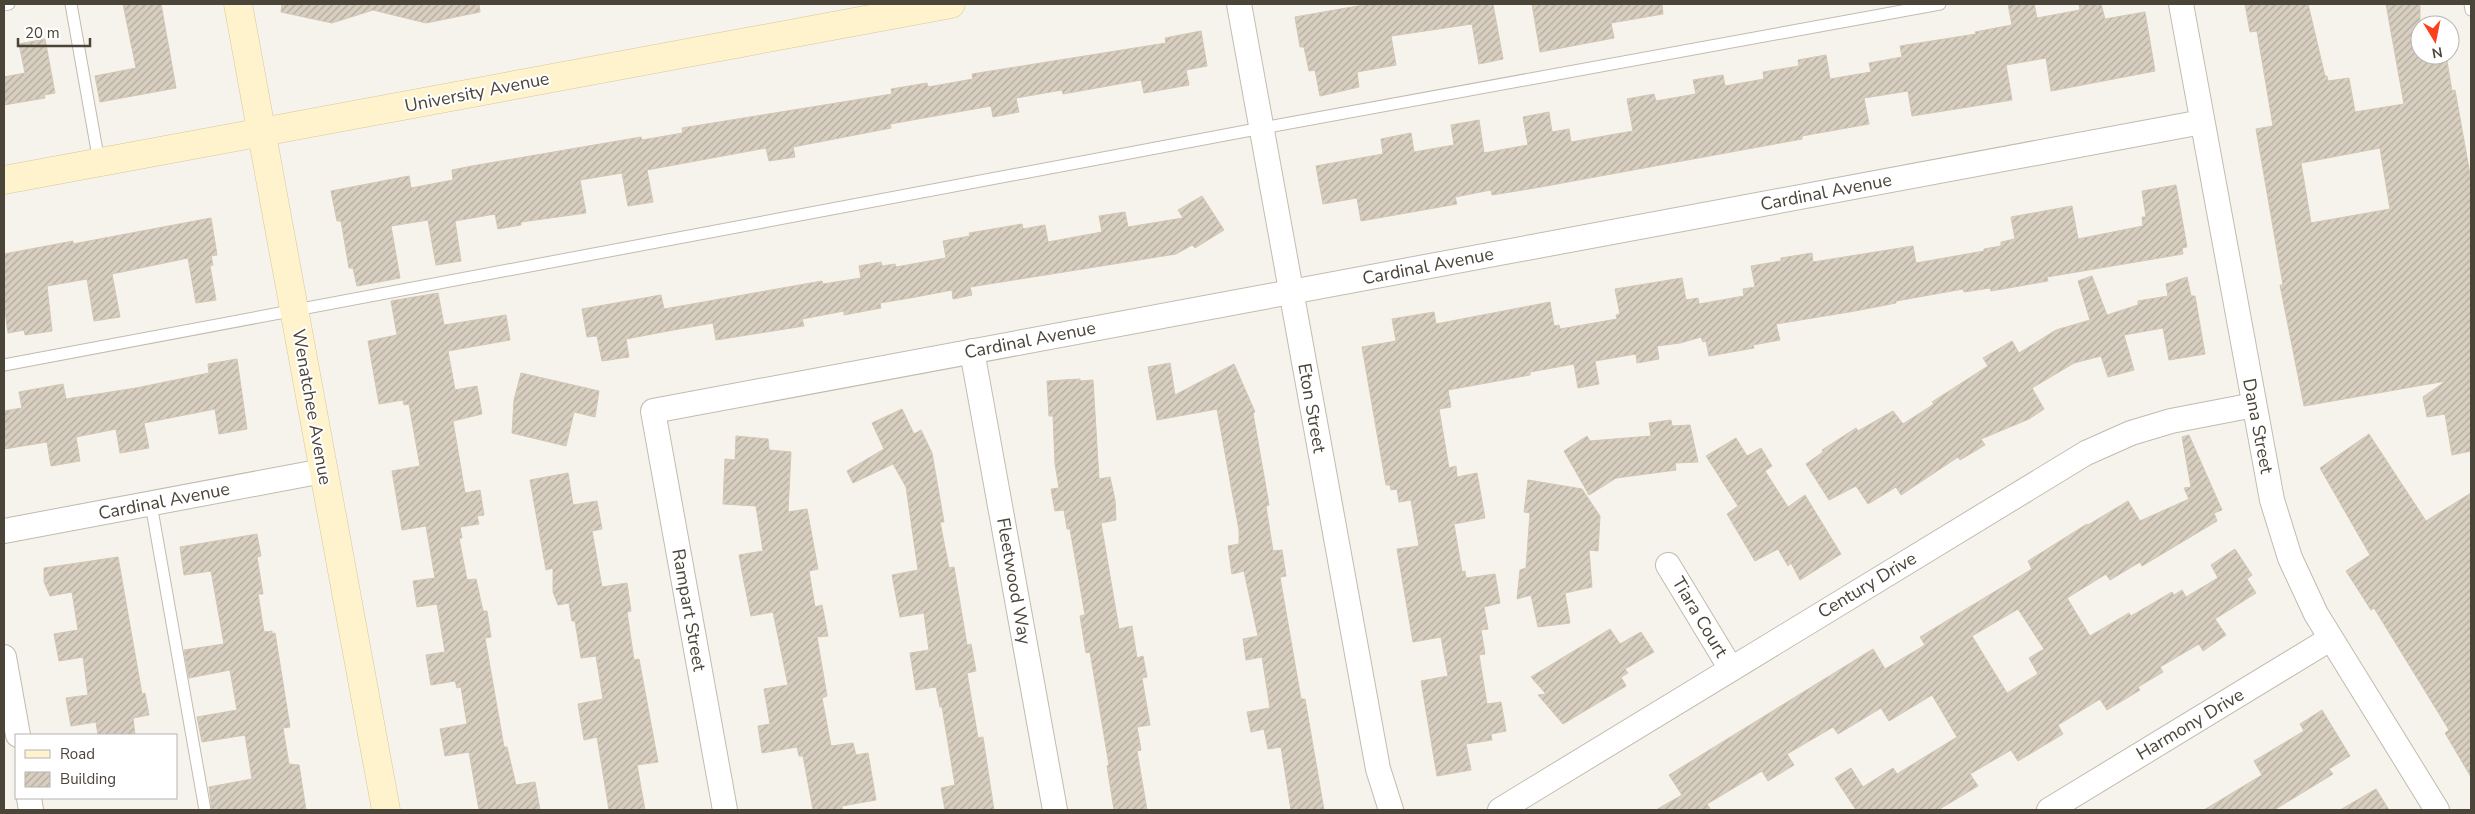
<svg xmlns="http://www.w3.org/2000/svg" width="2475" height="814" viewBox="0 0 2475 814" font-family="'Nunito Sans',sans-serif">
	<defs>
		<pattern id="building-hatch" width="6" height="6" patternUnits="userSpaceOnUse" patternTransform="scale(1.25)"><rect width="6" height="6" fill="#d8cfc1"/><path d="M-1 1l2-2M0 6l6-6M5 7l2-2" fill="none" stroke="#b1aa9e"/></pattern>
	</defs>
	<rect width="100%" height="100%" fill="#f6f3ec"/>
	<!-- building -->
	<g fill="url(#building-hatch)" stroke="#d3c7b4" fill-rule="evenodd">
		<polygon points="123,4 161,4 176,88 100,102 95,76 136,68"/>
		<polygon points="282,4 479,4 480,12 426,23 373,10 332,23 281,12"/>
		<polygon points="1369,4 1493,4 1503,59 1479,64 1472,24 1391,36 1396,65 1357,72 1359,87 1320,96 1315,70 1309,71 1304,47 1300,47 1295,17"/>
		<polygon points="1532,4 1662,4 1663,14 1611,23 1614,38 1540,52"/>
		<polygon points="2008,4 2034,4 2037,18 2080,10 2079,4 2101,4 2105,19 2145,12 2155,71 2051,91 2046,58 2006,65 2012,100 1912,116 1908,91 1864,98 1869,124 1802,136 1802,139 1535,188 1492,195 1491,190 1455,197 1457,204 1361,221 1357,198 1323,204 1316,166 1383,154 1381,139 1411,133 1414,152 1454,145 1451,125 1479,120 1484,153 1528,145 1523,117 1549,112 1552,132 1569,129 1571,142 1633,131 1627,99 1654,94 1656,101 1696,94 1693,80 1723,75 1725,86 1764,79 1763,72 1799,66 1798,60 1826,55 1830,79 1871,72 1869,63 1902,57 1900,46 1976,34 1975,32 2012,25"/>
		<path d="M2245,4h63l17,72h2l1,5 21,-3 6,34 49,-8 -18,-100h34v51h26l6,36 3,-1 16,90v271l-19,4 -7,-41 -18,3 -4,-20 23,-16 -142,25 -24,-121h3l-27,-156 17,-3 -16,-95 -7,1zM2380,148l10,61 -79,14 -10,-60z"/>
		<polygon points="1201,31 1207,66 1186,70 1189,85 1144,93 1141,80 1063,94 1062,90 1016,98 1019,112 993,117 991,106 890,124 891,128 793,147 795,157 769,161 766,148 647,170 653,202 628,206 622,173 580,180 586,213 521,222 521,225 498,229 495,214 455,221 461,261 436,265 428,220 391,226 400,278 357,286 353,268 349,268 341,221 337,221 331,191 409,176 411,188 453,180 452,170 472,166 641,137 642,140 683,133 682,128 892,94 891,89 927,83 928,87 973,79 972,74 1166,43 1165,38"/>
		<polygon points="45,39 55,93 44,95 45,98 4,105 4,77 25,73 19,44"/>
		<polygon points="2176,185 2187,247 2182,248 2183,254 2047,277 2048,281 1991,291 1990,288 1964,292 1963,289 1896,301 1896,303 1855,311 1776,324 1780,340 1753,345 1754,348 1709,356 1706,341 1703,342 1701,337 1680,343 1657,346 1659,359 1637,363 1636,354 1595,361 1599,384 1578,388 1574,364 1530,372 1530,375 1448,390 1451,407 1439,409 1449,468 1456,466 1457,477 1477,473 1485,518 1454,524 1462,572 1465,571 1466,578 1495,574 1500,603 1484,607 1488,629 1481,630 1485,654 1479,655 1487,704 1501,702 1506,731 1491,734 1492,740 1466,744 1471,770 1437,776 1421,681 1448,676 1441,637 1413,642 1397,549 1419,546 1411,500 1399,502 1397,489 1391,490 1390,485 1386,485 1362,347 1396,341 1392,319 1434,312 1436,324 1550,302 1554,326 1559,325 1560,329 1617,319 1616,315 1620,314 1615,289 1682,278 1686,300 1698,298 1699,304 1744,296 1743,289 1755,287 1751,266 1781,261 1781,258 1812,253 1813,262 1913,246 1916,263 1984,251 1984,249 2001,246 2001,242 2015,239 2011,217 2072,206 2078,239 2143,226 2142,217 2146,217 2142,191"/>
		<polygon points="1202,196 1224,230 1195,248 1192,245 1176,254 970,287 972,295 953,299 952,290 910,298 880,303 881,308 844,315 844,311 802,319 804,326 716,340 713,323 668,331 626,339 629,357 602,361 597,336 587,337 582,309 661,295 664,309 822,281 823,284 861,278 859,266 881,262 882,266 895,264 896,267 946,258 943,241 970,236 969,233 1022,224 1023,229 1045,225 1048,242 1102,232 1099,216 1125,212 1128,227 1183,218 1178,210"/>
		<polygon points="211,218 217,255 211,256 213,265 210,266 216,300 196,303 188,258 112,274 120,317 94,321 87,279 47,286 52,331 25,335 24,330 8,333 4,304 4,254 73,241 73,244"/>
		<polygon points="2092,276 2107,315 2138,305 2138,301 2168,296 2166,284 2187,277 2191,296 2195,296 2205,354 2169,360 2163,328 2124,335 2134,370 2108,377 2101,356 2074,363 2032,388 2044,409 2029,419 1981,439 1985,445 1960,460 1958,457 1901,495 1896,487 1868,504 1856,486 1829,500 1806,464 1823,452 1822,450 1856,428 1858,431 1893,411 1903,424 1934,404 1932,402 1988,366 1983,358 2012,341 2019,353 2056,330 2090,320 2078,281"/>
		<polygon points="438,293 444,325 506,315 510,340 448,351 455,390 477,386 482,414 453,421 465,493 480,490 484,515 477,516 479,524 460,527 462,538 459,538 467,580 476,579 483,611 487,611 491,637 485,638 504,747 507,747 516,785 535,782 540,810 479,810 469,752 445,756 440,729 467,724 461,687 457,688 455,681 431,685 426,655 445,652 437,604 417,607 413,581 435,578 426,526 402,530 392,471 420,466 409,404 404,405 403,400 379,404 368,341 397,335 391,301"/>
		<polygon points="237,359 247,429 219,434 215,409 144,423 149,448 120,453 116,429 76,437 80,461 51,466 47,442 4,449 4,411 22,408 19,392 63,384 66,399 136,388 209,373 208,364"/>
		<polygon points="1170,363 1175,395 1234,364 1255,412 1253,413 1269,505 1266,506 1273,551 1282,550 1286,576 1280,577 1301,699 1305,699 1324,810 1291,810 1281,747 1268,749 1264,729 1251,732 1247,712 1270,708 1262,657 1246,660 1243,639 1258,636 1244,571 1232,574 1228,546 1239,544 1239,530 1217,409 1157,420 1148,367"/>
		<polygon points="521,373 599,391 595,417 574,412 566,446 512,433 514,400"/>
		<polygon points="1080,379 1080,381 1093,380 1099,479 1110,477 1115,500 1116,520 1101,523 1119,629 1132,626 1137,658 1143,656 1147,677 1142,678 1150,725 1137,727 1141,750 1137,751 1147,810 1114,810 1107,766 1109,765 1090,652 1086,653 1080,616 1085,615 1070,529 1067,529 1064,510 1055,511 1051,489 1059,488 1055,464 1053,416 1049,416 1047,381"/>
		<polygon points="902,409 914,434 921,430 932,453 944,522 940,522 949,568 954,567 967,645 971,644 976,671 967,673 978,738 983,737 994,810 945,810 941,788 955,785 942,707 940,707 936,687 916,690 910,653 929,650 924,613 900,617 892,575 918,570 906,487 893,464 853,483 847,471 884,449 872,423"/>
		<polygon points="1671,420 1672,426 1690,425 1698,462 1675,463 1676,470 1616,478 1589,495 1564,451 1587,436 1590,441 1651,436 1649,423"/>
		<polygon points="2369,434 2426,521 2471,493 2471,777 2445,733 2449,730 2374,608 2371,610 2346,571 2370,555 2320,468"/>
		<path d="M2189,435l33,75 -8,3 3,8 -75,45 -2,-4 -30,18 -4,-6 -39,24 23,38 39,-23 2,3 41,-24 2,3 8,-5 4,7 32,-19 -7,-13 24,-16 17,26 -5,4 9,14 -41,26 11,16 -23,16 -4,-7 -39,23 3,5 -25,15 2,3 -33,20 -7,-11 -42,26 5,9 -45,27 -7,-11 -41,24 8,12 -40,24h-82l-21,-32 16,-10 12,19 30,-19 4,6 60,-37 -25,-42 -43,26 -8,-13 -43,26 -5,-7 -46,27 7,11 -26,16 -6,-10 -55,33 4,6h-55l26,-15 -13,-20 204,-126 12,20 40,-24 -5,-8 112,-68 -4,-8 59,-37 1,1 40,-24 12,20 49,-22 -5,-11 7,-1 -9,-50zM2018,609l26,40 -15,9 9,16 -31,19 -35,-57z"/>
		<polygon points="736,436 768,439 769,450 791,452 788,512 807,509 818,569 809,571 815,607 822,605 828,636 817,637 827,696 822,698 831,746 853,743 856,755 868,753 876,800 842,806 842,810 813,810 803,756 799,756 797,747 762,753 758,726 770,724 764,689 788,685 773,612 751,616 744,582 739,555 763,551 756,506 723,504 725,459 735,460"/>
		<polygon points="1736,438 1747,456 1761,448 1772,466 1765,471 1788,507 1805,495 1841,554 1800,580 1791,563 1788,566 1778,549 1755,561 1727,514 1738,506 1706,456"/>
		<polygon points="568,473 573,505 597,501 602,529 592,531 602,587 627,583 631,611 627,612 634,660 639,659 658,762 637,765 645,810 609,810 597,737 584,740 578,704 603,699 596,656 581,658 575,621 572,621 569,603 558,605 553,592 553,568 546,570 530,480"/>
		<polygon points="1528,480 1582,489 1600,516 1598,551 1589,550 1592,587 1565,593 1570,623 1538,627 1531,595 1517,599 1520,570 1526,568 1530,513 1524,512"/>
		<polygon points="257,534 261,556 257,557 263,594 258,594 264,632 272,631 272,634 275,633 290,727 283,728 289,764 299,765 306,810 212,810 209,787 252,779 245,735 202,742 197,717 237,710 230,670 189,678 184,650 224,644 211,571 184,575 180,547"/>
		<polygon points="118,557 142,694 145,693 149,715 133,718 135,735 98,735 96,722 71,726 66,698 88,695 83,657 59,661 54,634 78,630 72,592 50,596 44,582 44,568"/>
		<polygon points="1610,629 1620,644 1641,632 1654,652 1625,669 1628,673 1621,677 1626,686 1563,724 1538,695 1546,694 1531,677"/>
		<polygon points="2322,710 2350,756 2329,769 2333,774 2274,810 2204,810 2262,775 2254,761 2304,731 2300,724"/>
		<polygon points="2376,789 2389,810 2340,810"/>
	</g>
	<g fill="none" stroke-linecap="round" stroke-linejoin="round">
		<!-- lane casing -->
		<g stroke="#c2bbae" stroke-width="13">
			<g id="lane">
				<polyline points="71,4 99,162"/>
				<polyline points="2470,4 2471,10"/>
				<polyline points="4,5 9,4"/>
				<polyline points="4,365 1262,128 1940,4"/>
				<polyline points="151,504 205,810"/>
			</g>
		</g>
		<!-- street casing -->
		<g stroke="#c2bbae" stroke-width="26">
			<g id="street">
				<polyline points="1239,4 1378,769 1391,810"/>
				<polyline points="2181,4 2272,500 2290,558 2316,614 2437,810"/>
				<polyline points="972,351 1055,810"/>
				<polyline points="4,531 323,471"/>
				<polyline points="1668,565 1731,669"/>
				<polyline points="4,657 18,735"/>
				<polyline points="29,798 31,810"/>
				<polyline points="725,810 653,411 2202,122"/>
				<polyline points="1500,810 2086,453 2131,433 2171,421 2254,405"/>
				<polyline points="2049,810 2330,639"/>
			</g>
		</g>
		<!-- secondary casing -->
		<g stroke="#d6c79b" stroke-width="29">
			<g id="secondary">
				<polyline points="238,4 386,810"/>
				<polyline points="4,180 951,4"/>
			</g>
		</g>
		<!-- lane -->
		<use href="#lane" stroke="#fff" stroke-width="11"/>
		<!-- street -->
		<use href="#street" stroke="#fff" stroke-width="24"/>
		<!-- secondary -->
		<use href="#secondary" stroke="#fff3cd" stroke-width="28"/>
	</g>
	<g text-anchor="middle" stroke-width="4" stroke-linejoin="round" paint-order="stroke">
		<!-- street labels -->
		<g font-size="18" fill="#4b4439" stroke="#fff">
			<text transform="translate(477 92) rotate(-11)" y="6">University Avenue</text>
			<text transform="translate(1826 192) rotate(-11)" y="6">Cardinal Avenue</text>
			<text transform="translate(1428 266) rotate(-11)" y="6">Cardinal Avenue</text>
			<text transform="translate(1030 340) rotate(-11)" y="6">Cardinal Avenue</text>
			<text transform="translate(312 407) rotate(80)" y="6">Wenatchee Avenue</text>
			<text transform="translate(1312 408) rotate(80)" y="6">Eton Street</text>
			<text transform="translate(2258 426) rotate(79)" y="6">Dana Street</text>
			<text transform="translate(164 501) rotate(-11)" y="6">Cardinal Avenue</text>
			<text transform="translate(1014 581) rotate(80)" y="6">Fleetwood Way</text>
			<text transform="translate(1867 585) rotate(-31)" y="6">Century Drive</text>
			<text transform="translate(689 610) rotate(80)" y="6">Rampart Street</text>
			<text transform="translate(1700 617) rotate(59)" y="6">Tiara Court</text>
			<text transform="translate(2190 724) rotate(-31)" y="6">Harmony Drive</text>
		</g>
	</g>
	<!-- border -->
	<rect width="2475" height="814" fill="none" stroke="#4b4439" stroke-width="10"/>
	<!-- legend -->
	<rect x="15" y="734" width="162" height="65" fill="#ffffff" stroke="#b7b4b0"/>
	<rect x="25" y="750" width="25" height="8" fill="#fff3cd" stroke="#b7b4b0"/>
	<text x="60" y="759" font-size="15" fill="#4b4439">Road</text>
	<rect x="25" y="772" width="25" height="15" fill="url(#building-hatch)" stroke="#b7b4b0"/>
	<text x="60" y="784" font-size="15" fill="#4b4439">Building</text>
	<!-- north arrow -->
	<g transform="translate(2435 40) rotate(170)"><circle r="24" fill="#ffffff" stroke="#b7b4b0"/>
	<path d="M0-4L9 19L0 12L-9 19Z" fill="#fc3f1d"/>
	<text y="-8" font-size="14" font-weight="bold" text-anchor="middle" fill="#4b4439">N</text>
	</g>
	<!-- scale -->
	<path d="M18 38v8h72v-8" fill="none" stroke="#4b4439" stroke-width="2.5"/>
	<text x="25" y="38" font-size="15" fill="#4b4439" stroke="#ffffff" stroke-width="4" paint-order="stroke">20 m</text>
</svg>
